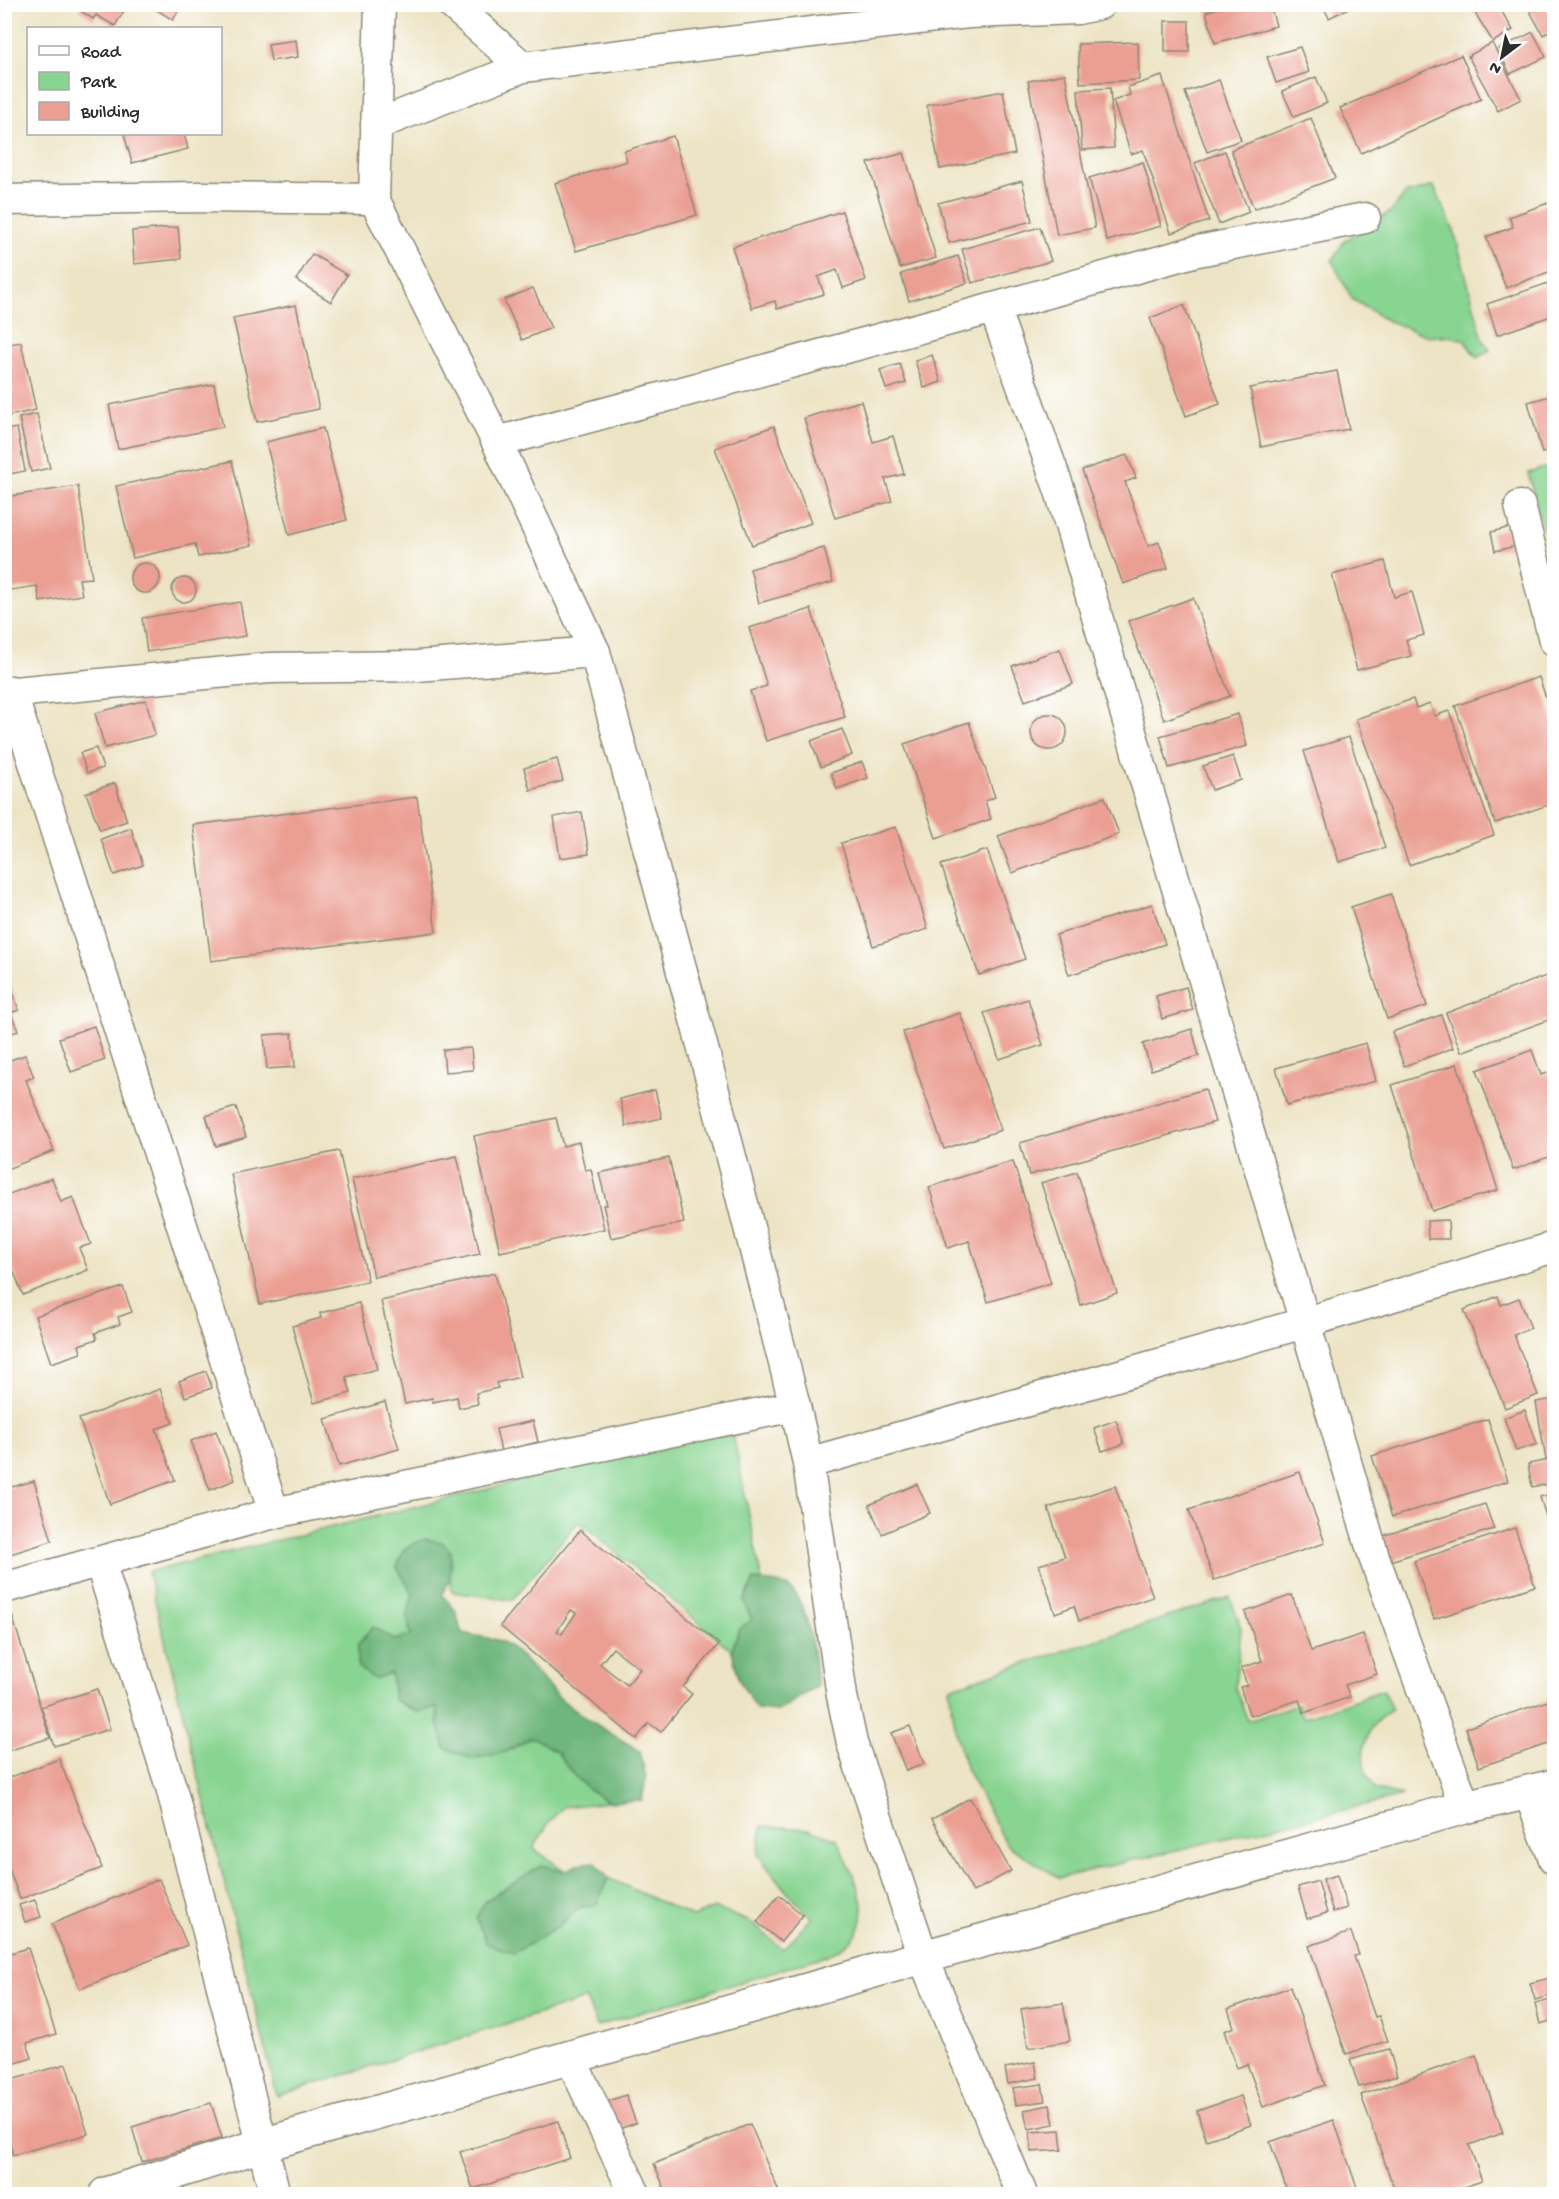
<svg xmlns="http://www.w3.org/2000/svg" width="1559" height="2199" viewBox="0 0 1559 2199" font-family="'Gochi Hand',sans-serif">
	<rect width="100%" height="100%" fill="#fff"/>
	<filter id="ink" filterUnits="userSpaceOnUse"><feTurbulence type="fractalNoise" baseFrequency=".0167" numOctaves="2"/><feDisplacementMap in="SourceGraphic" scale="12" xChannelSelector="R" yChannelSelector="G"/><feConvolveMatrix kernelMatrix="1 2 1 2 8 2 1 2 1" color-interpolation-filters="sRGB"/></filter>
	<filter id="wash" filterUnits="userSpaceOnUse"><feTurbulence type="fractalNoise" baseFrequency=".008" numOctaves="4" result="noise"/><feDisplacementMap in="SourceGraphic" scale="24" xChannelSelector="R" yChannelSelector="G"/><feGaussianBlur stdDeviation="1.35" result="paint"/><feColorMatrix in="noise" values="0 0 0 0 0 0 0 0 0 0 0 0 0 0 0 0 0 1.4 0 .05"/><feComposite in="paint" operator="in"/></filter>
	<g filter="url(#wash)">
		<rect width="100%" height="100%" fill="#ede4c5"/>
		<!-- green -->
		<g fill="#88d491" stroke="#5a805e" stroke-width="1.5">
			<polygon points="1434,186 1454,231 1483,340 1490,350 1477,358 1464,340 1449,336 1428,336 1386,320 1352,299 1332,261 1344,241 1392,211 1405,194"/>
			<polygon points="1554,465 1554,569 1528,473"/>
			<path d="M732,1429l30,152 -8,-1 -10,21 8,19 -13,9 -7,22 -153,-130 -67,79 -60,-8 -2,-13 1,-27 -54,15 16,27 -6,21 4,21 -17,4 -3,33 3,27 22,12 21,-5 1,16 68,29 26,-15 24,14 20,26 14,14 19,11 -46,5 -14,16 -16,25 32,23 -52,14 -28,16 74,25 19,-18 19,-4 11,-26 85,39 21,-9 35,13 34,28 29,-31 -26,-27 -28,-36 4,-29 48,3 27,10c19,44 52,94 -12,117l-228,70 -11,-27 -309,97 -129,-524z"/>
			<path d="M1230,1597l11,31 -6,59 13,34 50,-17 5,14 80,-28 9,20c-23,11 -34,39 -26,63 3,5 7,11 10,17l27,6 -344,82 -52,-33 -40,-75 -11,-36 -7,-46z"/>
		</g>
		<!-- forest -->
		<g fill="#6eb67b" stroke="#4c7053" stroke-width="1.5">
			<path d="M424,1539l18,3 9,10 -1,27 -8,16 14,16 5,21c12,5 31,5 41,10 21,10 42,43 60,58 24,20 52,35 78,51l6,27 -4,22 -33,2 -19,-11 -14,-14 -20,-26 -24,-14 -26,15 -34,7 -27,-11 -7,-25 -1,-15 -20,4 -23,-12 -3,-27 -17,6 -16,-12v-23l15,-17 21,13 17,-4 -4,-20 6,-22 -16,-27 7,-18z"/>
			<path d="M754,1580c9,2 24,1 32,6 23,12 29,76 31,100l-39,25 -21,-2 -18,-29 -7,-29 7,-22 13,-9 -8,-18z"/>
			<polygon points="595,1862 608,1878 597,1904 578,1908 559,1926 514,1953 487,1944 476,1918 485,1901 542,1865 565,1871 579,1864"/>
		</g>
		<g id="blocks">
			<!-- building -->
			<g fill="#eb9f93" fill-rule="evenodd">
				<polygon points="82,4 128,4 115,26 96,15 93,19 79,10"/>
				<polygon points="147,4 182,4 173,20"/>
				<polygon points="1230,4 1270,4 1276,26 1215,43 1206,12"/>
				<polygon points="1322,4 1357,4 1329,18"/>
				<polygon points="1488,4 1497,4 1513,30 1493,42 1475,13"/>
				<polygon points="1526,4 1554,4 1554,29 1543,35"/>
				<rect x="1165" y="21" width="24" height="31"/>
				<polygon points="1533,32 1546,57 1510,74 1498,49"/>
				<polygon points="296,40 298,57 271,61 268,44"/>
				<polygon points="1138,42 1139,80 1080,83 1078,44"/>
				<polygon points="1492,43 1521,99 1498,111 1468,56"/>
				<polygon points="1300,47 1309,72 1276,83 1267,57"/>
				<polygon points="1461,55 1481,99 1361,153 1340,108"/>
				<polygon points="1065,74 1095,228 1057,235 1028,81"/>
				<polygon points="1162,76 1209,221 1171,233 1143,150 1131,154 1113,101 1130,95 1128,87"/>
				<polygon points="1316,77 1327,103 1294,117 1282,91"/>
				<polygon points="1219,80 1241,140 1207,152 1185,92"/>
				<polygon points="1110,88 1114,148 1082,150 1078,90"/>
				<polygon points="1003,91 1015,154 940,169 927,105"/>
				<polygon points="1311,118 1335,178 1254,209 1231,150"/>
				<polygon points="124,134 184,134 188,149 132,163"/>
				<polygon points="673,136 697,215 576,251 555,183 627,161 624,151"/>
				<polygon points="1225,151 1249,212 1219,224 1195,163"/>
				<polygon points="904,153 936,258 900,268 868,163"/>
				<polygon points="1143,162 1161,226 1107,241 1089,178"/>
				<polygon points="1022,181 1032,221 949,243 938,203"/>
				<polygon points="1551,202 1554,211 1554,270 1506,288 1486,237 1513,227 1509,217"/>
				<polygon points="842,211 866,280 843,288 837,270 818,277 824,294 777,309 775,301 752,308 732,247"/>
				<polygon points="178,227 181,259 134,264 132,231"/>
				<polygon points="1040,227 1051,261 972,283 962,249"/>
				<polygon points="312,254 347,275 331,302 296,280"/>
				<polygon points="958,256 967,283 909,301 901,274"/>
				<polygon points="1554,281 1554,315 1497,335 1487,304"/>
				<polygon points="533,288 551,328 522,340 504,300"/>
				<polygon points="296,305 319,409 257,422 233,318"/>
				<polygon points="1184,305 1220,404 1186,416 1150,318"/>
				<polygon points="21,342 36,410 4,417 4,345"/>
				<polygon points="932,355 941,382 924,388 915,361"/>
				<polygon points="900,364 906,383 886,389 880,370"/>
				<polygon points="1337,371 1349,429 1261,447 1250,388"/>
				<polygon points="214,384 223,427 118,449 109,405"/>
				<polygon points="1554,395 1554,450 1542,453 1528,402"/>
				<polygon points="861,401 873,442 893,436 904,474 885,479 892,501 835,518 804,418"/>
				<polygon points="37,414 50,468 31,472 19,418"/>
				<polygon points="774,426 811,523 752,545 715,448"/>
				<polygon points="17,428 25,471 4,475 4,430"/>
				<polygon points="323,428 347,520 289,535 266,442"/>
				<polygon points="1127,455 1136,478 1125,482 1148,546 1159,542 1168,568 1123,584 1082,470"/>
				<polygon points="232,461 252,545 198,557 195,544 133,558 116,486"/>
				<polygon points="78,486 92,578 79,579 82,595 40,602 37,586 4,591 4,497"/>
				<polygon points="1511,527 1516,546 1495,551 1491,532"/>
				<polygon points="824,548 833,582 759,603 750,569"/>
				<polygon points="1385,561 1394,597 1412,592 1424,635 1406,640 1411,656 1357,670 1332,575"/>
				<circle cx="145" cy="578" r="15"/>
				<circle cx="184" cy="590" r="12"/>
				<polygon points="1193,598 1230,696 1164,720 1128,621"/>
				<polygon points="240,602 246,636 147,652 142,618"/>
				<polygon points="811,609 845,717 766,741 750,691 767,686 749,628"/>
				<polygon points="1060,649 1073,684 1025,701 1012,666"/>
				<polygon points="1539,677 1554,722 1554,803 1495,823 1455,706"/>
				<polygon points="1413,699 1416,708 1430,703 1434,716 1449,711 1494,835 1409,865 1356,719"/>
				<polygon points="146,700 155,735 105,748 95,713"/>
				<circle cx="1049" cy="732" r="18"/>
				<polygon points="1238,714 1247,746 1169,768 1160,736"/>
				<polygon points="969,722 995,797 985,801 991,819 936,838 904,744"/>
				<polygon points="842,729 852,755 821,767 811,741"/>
				<polygon points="1349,737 1385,848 1339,862 1304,751"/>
				<polygon points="96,748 103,768 87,773 80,753"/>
				<polygon points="1233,756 1241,780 1212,790 1203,766"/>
				<polygon points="557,759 563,781 530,790 524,768"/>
				<polygon points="862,762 868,778 837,789 831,773"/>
				<polygon points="115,783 127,821 100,830 86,793"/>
				<polygon points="417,797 436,932 211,961 193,825"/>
				<polygon points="1105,797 1119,834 1012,873 998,836"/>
				<polygon points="582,812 589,854 560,858 554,817"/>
				<polygon points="896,827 928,929 873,946 841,843"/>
				<polygon points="131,828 143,865 114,875 101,839"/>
				<polygon points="987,850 1025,959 979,975 941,865"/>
				<polygon points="1391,894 1427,1006 1387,1019 1351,907"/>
				<polygon points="1152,904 1165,944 1069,975 1056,935"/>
				<polygon points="5,970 19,1010 11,1013 18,1031 4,1036"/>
				<polygon points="1554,973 1554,1018 1461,1052 1446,1013"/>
				<polygon points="1186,987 1193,1010 1162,1019 1156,996"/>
				<polygon points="1028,999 1043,1045 999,1059 984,1013"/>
				<polygon points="960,1013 1001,1130 944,1149 903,1032"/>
				<polygon points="1441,1015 1453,1048 1404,1066 1392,1032"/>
				<polygon points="94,1026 105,1060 71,1072 59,1038"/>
				<polygon points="1192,1029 1199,1056 1151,1070 1143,1044"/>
				<polygon points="292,1033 295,1067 267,1069 264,1035"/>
				<polygon points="1366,1043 1376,1081 1287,1105 1276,1068"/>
				<polygon points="471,1048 473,1070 445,1072 443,1050"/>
				<polygon points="1532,1050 1541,1075 1552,1071 1554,1078 1554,1155 1513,1170 1477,1070"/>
				<polygon points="25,1055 34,1077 26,1080 54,1151 4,1170 4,1062"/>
				<polygon points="1457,1064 1498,1190 1432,1211 1392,1085"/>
				<polygon points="1205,1089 1215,1122 1029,1175 1020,1143"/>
				<polygon points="655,1090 662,1118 626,1126 620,1099"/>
				<polygon points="236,1107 246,1137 216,1146 206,1116"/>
				<polygon points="556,1118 563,1146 579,1142 585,1170 591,1169 604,1229 500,1252 474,1136"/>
				<polygon points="339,1151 368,1281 260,1304 231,1174"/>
				<polygon points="457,1156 480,1254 374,1277 352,1179"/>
				<polygon points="669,1158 684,1223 611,1238 603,1205 607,1205 599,1173"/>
				<polygon points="1013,1161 1051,1283 988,1302 969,1241 948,1248 929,1187"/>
				<polygon points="1077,1172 1117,1293 1081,1305 1041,1183"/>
				<polygon points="52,1178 61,1202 73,1197 91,1244 79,1248 88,1270 23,1295 4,1247 4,1196"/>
				<polygon points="1448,1220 1449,1239 1428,1239 1427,1221"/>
				<polygon points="495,1273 520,1377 496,1383 498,1388 476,1393 478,1404 459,1408 457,1397 433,1402 432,1398 405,1404 381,1301"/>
				<polygon points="123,1287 132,1312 118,1317 120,1324 95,1333 97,1339 79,1345 81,1353 51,1363 35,1316"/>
				<polygon points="1498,1296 1501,1305 1519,1298 1531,1328 1514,1335 1538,1395 1505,1408 1464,1310"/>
				<polygon points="359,1303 377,1369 346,1377 351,1393 314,1403 292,1326 321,1318 320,1313"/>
				<polygon points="206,1371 212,1388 185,1397 179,1381"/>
				<polygon points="160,1389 173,1423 156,1429 175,1480 110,1504 79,1419"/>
				<polygon points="1554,1399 1554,1458 1546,1460 1536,1402"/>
				<polygon points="385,1402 399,1449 339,1466 325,1419"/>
				<polygon points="1525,1410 1537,1444 1516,1451 1504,1418"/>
				<polygon points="1488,1419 1508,1481 1392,1517 1372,1456"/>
				<polygon points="1116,1420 1124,1444 1102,1451 1094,1428"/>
				<polygon points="533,1421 538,1442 501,1451 496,1429"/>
				<polygon points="216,1431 235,1480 210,1490 191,1441"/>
				<polygon points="1554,1459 1554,1483 1532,1487 1528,1464"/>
				<polygon points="1300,1472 1325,1543 1214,1580 1189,1510"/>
				<polygon points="34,1481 52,1541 4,1556 4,1489"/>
				<polygon points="917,1484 930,1513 882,1534 869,1505"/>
				<polygon points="1115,1486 1153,1597 1079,1621 1074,1606 1055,1613 1039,1565 1065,1557 1048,1508"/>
				<polygon points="1554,1493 1554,1542 1540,1497"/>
				<polygon points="1485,1504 1494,1529 1390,1561 1382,1536"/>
				<polygon points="1515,1528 1535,1586 1434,1619 1414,1561"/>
				<path d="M580,1530l139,114 -36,43 9,7 -31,38 -12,-9 -13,16 -136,-113zM571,1610l5,3 -14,21 -5,-3zM613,1648l27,21 -13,16 -27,-21z"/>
				<polygon points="1292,1595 1311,1651 1363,1634 1377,1674 1345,1685 1350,1697 1304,1713 1299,1700 1250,1716 1240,1687 1247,1685 1241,1668 1262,1661 1245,1612"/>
				<polygon points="11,1612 50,1738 4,1752 4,1614"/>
				<polygon points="97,1689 110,1729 54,1746 41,1707"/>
				<polygon points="1554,1699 1554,1742 1479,1767 1466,1728"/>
				<polygon points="910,1726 924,1764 906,1771 891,1733"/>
				<polygon points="59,1759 102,1868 20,1899 5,1858 5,1779"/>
				<polygon points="970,1798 1011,1871 973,1892 932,1819"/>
				<polygon points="1337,1875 1347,1908 1333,1912 1323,1879"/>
				<polygon points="159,1879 187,1945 80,1989 52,1924"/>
				<polygon points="1318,1881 1327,1913 1307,1919 1298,1887"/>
				<polygon points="779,1895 803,1915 781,1942 757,1922"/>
				<polygon points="35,1900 41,1917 25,1922 19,1905"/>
				<polygon points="1351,1932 1359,1955 1354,1956 1375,2017 1379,2016 1388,2041 1346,2054 1309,1946"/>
				<polygon points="28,1948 56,2034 27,2043 32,2058 4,2067 4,1955"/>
				<polygon points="1554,1977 1554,1995 1535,2000 1530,1983"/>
				<polygon points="1290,1987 1325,2085 1263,2107 1247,2064 1237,2068 1224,2031 1234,2027 1228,2009"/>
				<polygon points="1554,1999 1554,2020 1540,2024 1535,2004"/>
				<polygon points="1063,2003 1070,2041 1028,2048 1021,2009"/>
				<polygon points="1389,2049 1397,2076 1359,2087 1350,2060"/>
				<polygon points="1476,2055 1503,2133 1469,2145 1482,2181 1442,2194 1396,2194 1361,2095"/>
				<polygon points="1035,2062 1038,2078 1008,2084 1005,2068"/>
				<polygon points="66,2064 88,2134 13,2155 4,2125 4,2082"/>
				<polygon points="1042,2084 1045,2101 1016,2105 1013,2088"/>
				<polygon points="626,2095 636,2123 613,2131 603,2103"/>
				<polygon points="1241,2096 1251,2125 1206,2140 1197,2111"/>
				<polygon points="211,2103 222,2138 142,2162 132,2127"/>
				<polygon points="1050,2105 1054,2124 1028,2129 1024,2110"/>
				<polygon points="1334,2120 1359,2194 1288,2194 1270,2142"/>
				<polygon points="558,2121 570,2158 473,2189 460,2152"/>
				<polygon points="750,2124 780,2194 667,2194 654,2164"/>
				<polygon points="1060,2130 1062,2150 1031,2152 1030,2132"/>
			</g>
		</g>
	</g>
	<g filter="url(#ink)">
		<use href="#blocks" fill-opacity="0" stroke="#8c8878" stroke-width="1.5"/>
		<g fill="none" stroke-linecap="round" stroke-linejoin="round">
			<!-- street casing -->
			<g stroke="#8c8878" stroke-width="33">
				<g id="street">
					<polyline points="380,4 374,199 497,442 595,652 705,1056 795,1406 808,1463 842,1696 852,1743 923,1957 1022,2194"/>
					<polyline points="452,4 523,67"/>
					<polyline points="376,125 523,67 968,13 1078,9 1100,4"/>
					<polyline points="4,200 199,197 374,199"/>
					<polyline points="994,308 1060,491 1374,1557 1465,1807"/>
					<polyline points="497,442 994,308 1193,252 1365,218"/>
					<polyline points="1520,506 1554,640"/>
					<polyline points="11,691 274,1513 795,1406"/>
					<polyline points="4,693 269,668 417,666 595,652"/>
					<polyline points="808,1463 1304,1323 1554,1247"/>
					<polyline points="100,1562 171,1787 275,2194"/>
					<polyline points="4,1588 274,1513"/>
					<polyline points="1529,1793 1554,1859"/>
					<polyline points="570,2057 635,2194"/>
				</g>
			</g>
			<!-- secondary casing -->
			<g stroke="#8c8878" stroke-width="36">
				<polyline id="secondary" points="106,2194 262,2145 923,1957 1465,1807 1554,1786"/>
			</g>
			<!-- street -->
			<use href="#street" stroke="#fff" stroke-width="30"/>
			<!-- secondary -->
			<use href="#secondary" stroke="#fff" stroke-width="33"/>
		</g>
	</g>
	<!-- margin -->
	<rect width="1559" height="2199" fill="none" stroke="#fff" stroke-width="24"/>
	<!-- legend -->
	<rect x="27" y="27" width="195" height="108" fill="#ffffff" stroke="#aaaaaa" stroke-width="1.5"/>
	<rect x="39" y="46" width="30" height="9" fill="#ffffff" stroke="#aaaaaa" stroke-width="1.5"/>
	<text x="81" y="57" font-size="18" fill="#2b2b2b">Road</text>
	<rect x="39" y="72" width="30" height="18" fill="#88d491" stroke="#aaaaaa" stroke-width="1.5"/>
	<text x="81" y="87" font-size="18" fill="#2b2b2b">Park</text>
	<rect x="39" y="102" width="30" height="18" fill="#eb9f93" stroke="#aaaaaa" stroke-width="1.5"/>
	<text x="81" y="117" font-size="18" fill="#2b2b2b">Building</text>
	<!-- north arrow -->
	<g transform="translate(1502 57) rotate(212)" stroke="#ffffff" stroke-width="4.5" paint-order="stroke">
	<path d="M0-4.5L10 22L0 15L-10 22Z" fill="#2b2b2b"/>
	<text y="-9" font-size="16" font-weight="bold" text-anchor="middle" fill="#2b2b2b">N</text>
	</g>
</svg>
